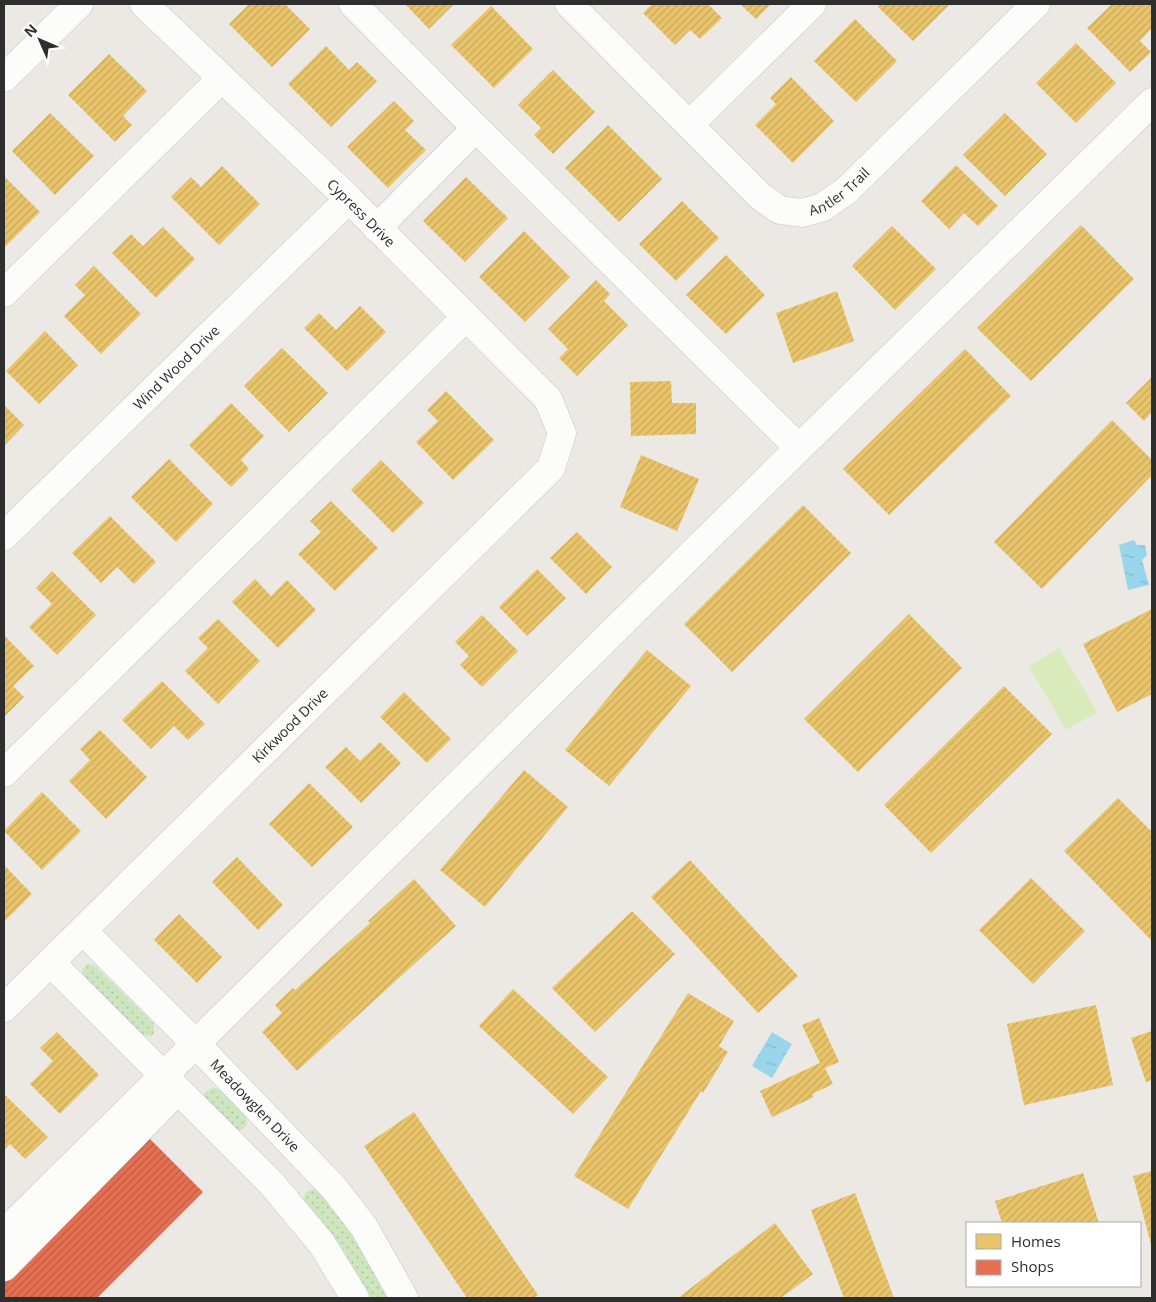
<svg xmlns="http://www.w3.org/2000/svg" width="1156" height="1302" viewBox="0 0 1156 1302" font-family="'Open Sans',sans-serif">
	<defs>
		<pattern id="grass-dots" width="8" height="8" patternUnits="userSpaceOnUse" patternTransform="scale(1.25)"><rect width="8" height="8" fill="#cee6be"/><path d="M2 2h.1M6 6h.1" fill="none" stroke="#b1c6a4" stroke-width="1.8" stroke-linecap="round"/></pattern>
		<pattern id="water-ripples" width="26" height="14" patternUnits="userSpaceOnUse" patternTransform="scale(1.25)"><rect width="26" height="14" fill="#99d6ec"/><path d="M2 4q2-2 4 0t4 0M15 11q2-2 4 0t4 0" fill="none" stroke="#84b8cb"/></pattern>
		<pattern id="homes-hatch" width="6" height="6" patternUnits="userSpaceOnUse" patternTransform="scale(1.25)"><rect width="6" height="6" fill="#e9c46a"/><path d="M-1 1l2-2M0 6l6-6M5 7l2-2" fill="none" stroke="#c8a95c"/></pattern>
		<pattern id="shops-hatch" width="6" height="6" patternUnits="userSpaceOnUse" patternTransform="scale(1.25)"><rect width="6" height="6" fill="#e76f51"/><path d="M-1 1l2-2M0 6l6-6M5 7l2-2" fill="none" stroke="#bc5c44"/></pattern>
	</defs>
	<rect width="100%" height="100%" fill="#ece8e4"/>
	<!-- grass -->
	<g fill="url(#grass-dots)">
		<polygon points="87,964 94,965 154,1024 154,1033 152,1036 142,1035 82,977 83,969"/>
		<polygon points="214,1087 219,1090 246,1117 247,1125 242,1130 234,1131 203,1097 205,1092"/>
		<path d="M315,1189c31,25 56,74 74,109h-18l-26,-45 -42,-53 3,-8z"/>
	</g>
	<!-- pitch -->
	<polygon fill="#d9eabb" points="1059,648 1097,712 1066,730 1029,666"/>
	<!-- water -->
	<g fill="url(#water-ripples)">
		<polygon points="1134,540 1137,545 1145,545 1147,555 1142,560 1149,585 1128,590 1119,545"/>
		<polygon points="772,1032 792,1044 772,1078 752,1066"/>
	</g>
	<!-- homes -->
	<g fill="url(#homes-hatch)">
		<polygon points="249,4 285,4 310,29 272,67 229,24"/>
		<polygon points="405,4 454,4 429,29"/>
		<polygon points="652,4 708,4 722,18 700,39 690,30 675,45 643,13"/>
		<polygon points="740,4 771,4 756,19"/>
		<polygon points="881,4 950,4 913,41 878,7"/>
		<polygon points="1112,4 1152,4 1152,28 1140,41 1151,52 1130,72 1087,28"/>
		<polygon points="491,6 533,49 494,88 451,45"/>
		<polygon points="855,19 897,61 856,102 814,61"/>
		<polygon points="1076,43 1116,83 1076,123 1036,83"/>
		<polygon points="326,46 349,70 357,62 377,81 331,127 288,84"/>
		<polygon points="109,54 147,91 123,116 132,125 115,142 68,95"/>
		<polygon points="553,70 595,112 553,154 534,135 541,128 518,105"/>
		<polygon points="791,77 834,121 793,163 755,125 776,104 770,98"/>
		<polygon points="394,101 414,121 405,130 426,150 388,188 347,147"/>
		<polygon points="50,113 94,156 55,195 12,151"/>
		<polygon points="1005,113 1047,154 1005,196 963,155"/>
		<polygon points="608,125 662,179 619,222 565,168"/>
		<polygon points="956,165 998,206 978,226 964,213 949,229 921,201"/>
		<polygon points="222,166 260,204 219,245 171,197 191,177 201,187"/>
		<polygon points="4,176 40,212 4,248"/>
		<polygon points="466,177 508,218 465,262 423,221"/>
		<polygon points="682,201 719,238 676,281 639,244"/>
		<polygon points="1081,225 1134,279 1031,381 977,328"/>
		<polygon points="892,226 936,269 895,310 852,266"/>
		<polygon points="163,227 195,259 156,298 112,253 131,234 143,246"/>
		<polygon points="524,231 570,277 525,322 479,277"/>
		<polygon points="726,255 765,295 726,334 686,295"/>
		<polygon points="94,266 141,314 101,354 64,316 85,295 75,285"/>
		<polygon points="596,280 610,294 604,301 628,325 577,376 559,358 568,349 548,329"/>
		<polygon points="837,291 854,341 793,363 776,313"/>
		<polygon points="360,306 386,332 347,371 304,328 319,313 336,330"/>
		<polygon points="45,331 78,365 39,404 6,371"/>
		<polygon points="282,348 328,393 289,432 244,386"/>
		<polygon points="965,349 1011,396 889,515 843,469"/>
		<polygon points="1152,377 1152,412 1144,421 1126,403"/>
		<polygon points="671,381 672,403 696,403 696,434 631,436 630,382"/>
		<polygon points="446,391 494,440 453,480 416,442 438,421 427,410"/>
		<polygon points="231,403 264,436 241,460 249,469 231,487 189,445"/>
		<polygon points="4,405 24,425 4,446"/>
		<polygon points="1112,420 1152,460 1152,475 1042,589 994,542"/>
		<polygon points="641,455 699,479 677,531 620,507"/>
		<polygon points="169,459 213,504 176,542 131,497"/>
		<polygon points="381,460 424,503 393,533 351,490"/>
		<polygon points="331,501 378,548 335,591 298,554 321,532 310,521"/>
		<polygon points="803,505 851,553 732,672 684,624"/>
		<polygon points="110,516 156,562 134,584 117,567 101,583 72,553"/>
		<polygon points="577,532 612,567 586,594 550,558"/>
		<polygon points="537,569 566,598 527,636 499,607"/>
		<polygon points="52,571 96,615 57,655 29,627 52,604 36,588"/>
		<polygon points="255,579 271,596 287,580 316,610 278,648 232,602"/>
		<polygon points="1152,609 1152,694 1117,712 1083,644"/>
		<polygon points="909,614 962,668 858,772 804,719"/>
		<polygon points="482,615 518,651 482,687 460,665 469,656 455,642"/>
		<polygon points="218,619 260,661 218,704 185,671 208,648 198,638"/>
		<polygon points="4,635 34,666 13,686 24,697 4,717"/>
		<polygon points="647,650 691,686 609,786 565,750"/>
		<polygon points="162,681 205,724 188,740 174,726 151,749 122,720"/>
		<polygon points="1004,686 1052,734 931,853 884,805"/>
		<polygon points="404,692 451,739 427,763 380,717"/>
		<polygon points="100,730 147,777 106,819 69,781 90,760 80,749"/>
		<polygon points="380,742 401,763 361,803 325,767 346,747 360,761"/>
		<polygon points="524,770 568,807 485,907 440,870"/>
		<polygon points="309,783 353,827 312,867 269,824"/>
		<polygon points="42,792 81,831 42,870 4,831"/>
		<polygon points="1118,798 1152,832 1152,941 1064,851"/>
		<polygon points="237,857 283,905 258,930 212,882"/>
		<polygon points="690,860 798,976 758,1013 651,897"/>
		<polygon points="4,865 32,894 4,922"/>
		<polygon points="1031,878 1085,931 1033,984 979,930"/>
		<polygon points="414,879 456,926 297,1071 262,1032 282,1013 275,1005 293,988 295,990 370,923 368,921"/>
		<polygon points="632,911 675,954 595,1032 552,988"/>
		<polygon points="179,914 222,957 197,983 154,940"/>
		<polygon points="513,989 608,1077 573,1114 479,1026"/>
		<polygon points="688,993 734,1021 719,1046 728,1052 703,1093 701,1091 628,1209 574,1176"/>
		<polygon points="1096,1005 1113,1085 1024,1105 1007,1024"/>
		<polygon points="819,1018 839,1062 825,1068 833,1084 812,1094 814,1097 772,1117 760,1091 820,1063 802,1025"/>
		<polygon points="1152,1031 1152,1080 1146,1082 1131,1038"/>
		<polygon points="57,1032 99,1075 60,1114 30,1084 53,1061 40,1048"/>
		<polygon points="4,1094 48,1137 25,1159 10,1144 4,1150"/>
		<polygon points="414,1112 538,1295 534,1298 467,1298 364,1146"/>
		<polygon points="1152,1171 1152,1248 1133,1176"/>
		<polygon points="1083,1173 1099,1223 1002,1223 995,1201"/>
		<polygon points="855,1193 894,1298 844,1298 811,1210"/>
		<polygon points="775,1223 813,1274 781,1298 678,1298"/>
	</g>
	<!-- shops -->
	<polygon fill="url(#shops-hatch)" points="146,1135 203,1192 97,1298 4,1298 4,1277"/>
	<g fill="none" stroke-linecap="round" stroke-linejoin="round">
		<!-- minor casing -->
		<g stroke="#c5c4c5" stroke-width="29">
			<g id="minor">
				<polyline points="353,4 476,128 799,448"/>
				<path id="s1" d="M569,4l191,192 20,14 22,3 21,-6 24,-17 189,-186"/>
				<polyline points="4,78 79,4"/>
				<polyline points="689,125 812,4"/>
				<polyline points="377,228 476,128"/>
				<polyline points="4,293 222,78"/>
				<path id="s2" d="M4,536l345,-337"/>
				<polyline points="4,773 466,317"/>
				<path id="s3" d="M83,931l112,112 139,145 30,39 40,71"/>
				<polyline points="51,963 272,1184 322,1244 355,1298"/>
				<path id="s4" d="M4,1008l547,-540 11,-35 -14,-34 -199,-200 -205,-195"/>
				<polyline points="4,1233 799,448 1152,102"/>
				<polyline points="4,1267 178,1090"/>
			</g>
		</g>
		<!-- minor -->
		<use href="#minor" stroke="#fcfcfb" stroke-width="28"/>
	</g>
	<g text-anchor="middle" stroke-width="5" stroke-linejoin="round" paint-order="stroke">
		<!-- street labels -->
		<g font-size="14" fill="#2e2e2e" stroke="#fff">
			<text dy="5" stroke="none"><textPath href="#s1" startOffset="361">Antler Trail</textPath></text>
			<text transform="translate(361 213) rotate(45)" y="5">Cypress Drive</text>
			<text dy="5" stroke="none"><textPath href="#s2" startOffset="241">Wind Wood Drive</textPath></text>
			<text dy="5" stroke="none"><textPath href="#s4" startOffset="402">Kirkwood Drive</textPath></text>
			<text dy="5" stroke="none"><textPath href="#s3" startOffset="245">Meadowglen Drive</textPath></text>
		</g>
	</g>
	<!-- border -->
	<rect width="1156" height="1302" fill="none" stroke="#2e2e2e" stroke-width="10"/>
	<!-- legend -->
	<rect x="966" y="1222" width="175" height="65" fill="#ffffff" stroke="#ababab"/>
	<rect x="976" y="1234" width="25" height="15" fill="#e9c46a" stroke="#ababab"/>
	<text x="1011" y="1247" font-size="15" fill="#2e2e2e">Homes</text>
	<rect x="976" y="1260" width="25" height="15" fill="#e76f51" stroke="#ababab"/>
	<text x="1011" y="1272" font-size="15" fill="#2e2e2e">Shops</text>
	<!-- north arrow -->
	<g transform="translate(40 40) rotate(315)" stroke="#ffffff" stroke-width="4" paint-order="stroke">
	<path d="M0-4L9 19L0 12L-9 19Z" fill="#2e2e2e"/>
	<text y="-8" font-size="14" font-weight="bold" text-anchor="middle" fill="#2e2e2e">N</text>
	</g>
</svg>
